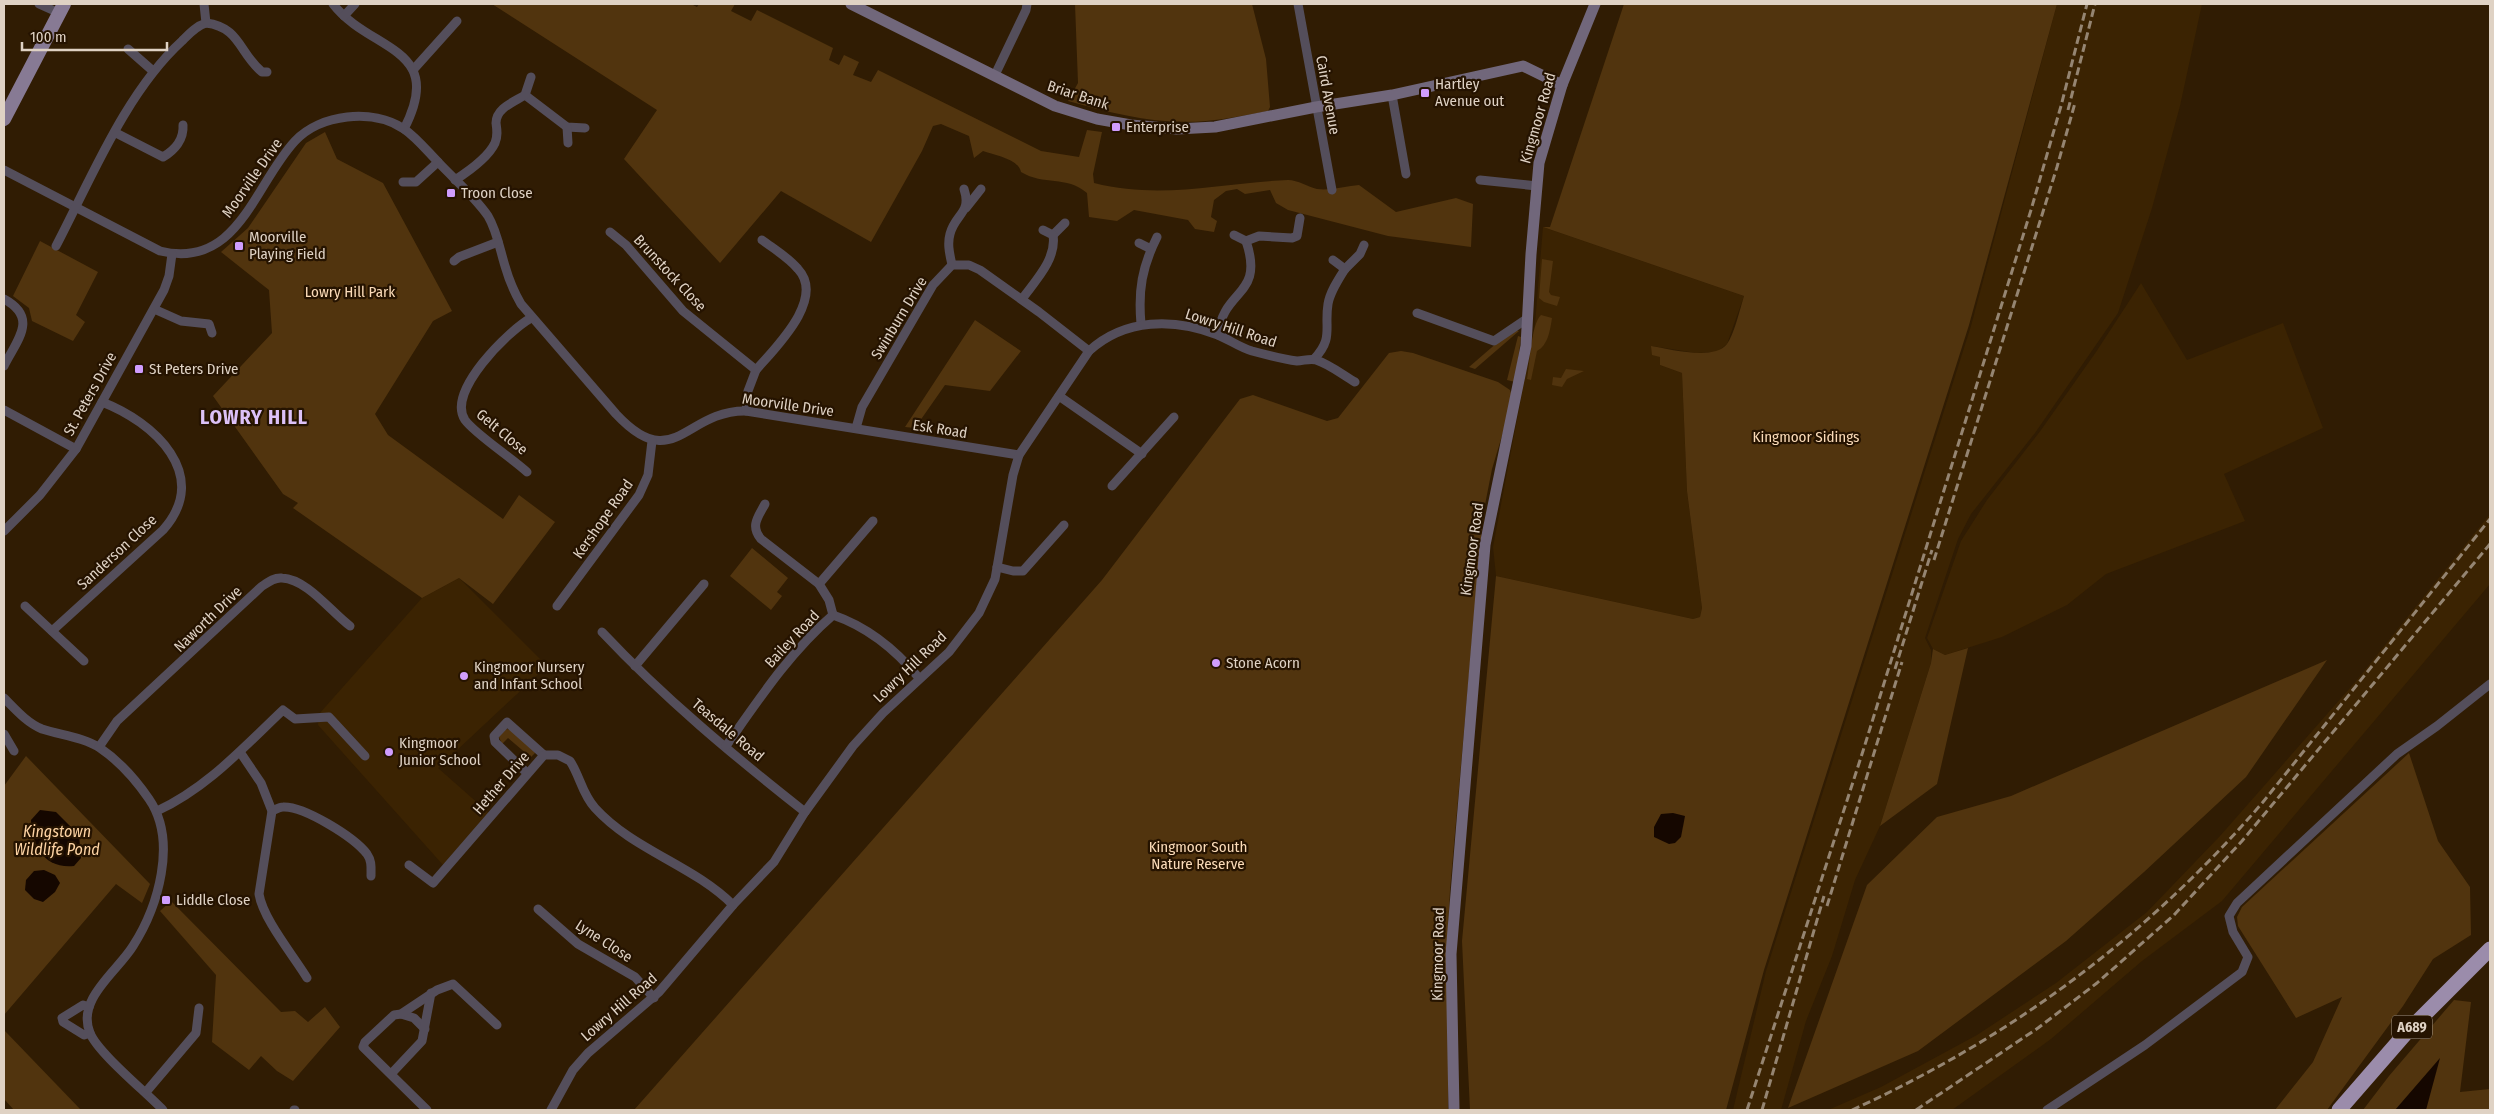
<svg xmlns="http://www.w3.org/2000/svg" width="2494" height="1114" viewBox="0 0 2494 1114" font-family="'Fira Sans Condensed',sans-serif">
	<rect width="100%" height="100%" fill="#301c03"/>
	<!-- built -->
	<g fill="#3b2302">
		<polygon points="2057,4 2202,4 2180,106 2152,208 2118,313 2035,433 1971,514 1958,539 1925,638 1931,650 1931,663 1880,826 1855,880 1832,956 1806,1021 1781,1110 1733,1110 1766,971 1971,326"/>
		<polygon points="1543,227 1744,296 1727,344 1717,352 1696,353 1652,346 1661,357 1660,365 1682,373 1687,491 1702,608 1700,617 1693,619 1496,576 1493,547 1535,324"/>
		<polygon points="2141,283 2187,360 2283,323 2323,428 2224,474 2245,521 2106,574 2067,605 2002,637 1945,655 1933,649 1927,638 1961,541 1987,500 2041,430 2096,352"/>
		<polygon points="2490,514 2490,584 2222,901 2142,961 2051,1039 1952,1110 1828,1110 1881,1087 1977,1035 2056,983 2147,912 2220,836 2357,680"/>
		<polygon points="459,578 547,666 438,768 489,813 443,865 318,725 319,714 422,598"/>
	</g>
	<!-- green -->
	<g fill="#51340e">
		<path d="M492,4h199l6,3 2,-3h36l-4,7 20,10 6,-11 76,38 -4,12 10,5 5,-10 15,7 -6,13 18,7 7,-12 163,81 38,6 8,-27 15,2 -9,42 1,9c68,17 126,0 194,-3 10,0 20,7 29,9 12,2 30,-3 42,-4l37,27 60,-14 17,6 -2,43 -83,-11 -100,-26 -12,-7 -6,-13 -25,4 -8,-5 -11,2 -12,9 -3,17 6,4 -3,11 -19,-3 -7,-9 -54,-10 -17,11 -28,-4 -2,-24c-21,-18 -43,-7 -66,-21 -2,-13 -27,-17 -38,-21l-9,7 -5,-22 -28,-12 -8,2 -11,25 -51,91 -90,-51 -61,72 -96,-104 33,-49z"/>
		<path d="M1075,4h177l14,55 4,48 -2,4c-21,4 -41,8 -62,10 -48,4 -92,-7 -138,-20l10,-18z"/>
		<path d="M1624,4h433l-88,321 -205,645 -38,140h-256l-8,-169 34,-365 197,43 7,-2 2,-9 -15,-117 -5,-118 -22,-8v-8l-8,-2 -1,-9c19,3 63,15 76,-2 7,-9 13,-35 17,-48l-201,-69h7z"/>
		<polygon points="325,132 337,159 383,183 452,311 433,321 375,414 388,435 503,519 519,495 555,522 493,604 459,578 422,598 293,508 298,503 283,494 213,396 272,333 269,290 221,252 248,228 306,143"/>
		<polygon points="40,241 98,272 76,315 85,322 73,341 32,321 29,308 13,296"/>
		<polygon points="1542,259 1553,261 1549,292 1551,295 1560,297 1557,306 1544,302 1539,298"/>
		<path d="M1541,315l11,3c-2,13 -4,27 -15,33l-6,29 -4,-1c3,-15 4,-55 14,-64z"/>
		<polygon points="975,320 1021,351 990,391 945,385 915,428 905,427"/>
		<polygon points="1513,329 1519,331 1475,369 1469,367"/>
		<polygon points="1518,336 1521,337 1515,382 1507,380"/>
		<polygon points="1401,351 1413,353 1498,382 1510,390 1513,399 1492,469 1483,515 1450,890 1448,929 1448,1110 634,1110 1102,580 1240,399 1253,395 1327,421 1338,418 1389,353"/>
		<polygon points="1566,369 1584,371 1567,379 1562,387 1552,385 1553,377 1561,378"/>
		<polygon points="752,548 788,578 777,592 782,596 771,610 730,576"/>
		<polygon points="1968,648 1937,784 1880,826 1931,663 1933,649 1945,655"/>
		<polygon points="2327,660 2246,777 2144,872 2066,941 1918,1051 1788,1108 1867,885 1937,817 2011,796"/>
		<polygon points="507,729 513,731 534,749 535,753 526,762 522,762 528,755 508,738 502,744 499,737 501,732"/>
		<polygon points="2409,753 2438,841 2470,887 2471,935 2433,959 2403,1006 2327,1110 2275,1110 2313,1062 2342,997 2296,1018 2238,926 2237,917 2242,907"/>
		<polygon points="26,756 150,884 142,903 116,884 4,1015 4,786"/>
		<polygon points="171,901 281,1012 295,1011 308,1022 325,1007 340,1027 293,1081 277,1071 261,1056 249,1070 212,1042 216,975 160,911"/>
		<polygon points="2454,1000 2471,1002 2460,1092 2490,1089 2490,1110 2363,1110 2389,1076"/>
		<polygon points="4,1030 81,1110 14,1110 4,1099"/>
	</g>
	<!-- water -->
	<g fill="#150700">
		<path d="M40,810l16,2 23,23 2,23 -7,8c-30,3 -42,-20 -43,-46z"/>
		<polygon points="1673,813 1685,816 1681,837 1675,843 1669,844 1654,837 1654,827 1661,814"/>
		<polygon points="44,870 55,875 60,883 55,892 43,902 34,899 25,890 26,880 34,871"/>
		<polygon points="2440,1058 2426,1110 2395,1110"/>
	</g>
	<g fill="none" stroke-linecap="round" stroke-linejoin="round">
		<!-- street -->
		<g stroke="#544e5b" stroke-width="9">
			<polyline points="39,4 59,13"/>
			<path d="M333,4c37,48 114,42 71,125"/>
			<polyline points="1298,4 1332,190"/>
			<polyline points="344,16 355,4"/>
			<path d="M206,23c34,4 33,30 56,49h5"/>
			<polyline points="128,49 153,71"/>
			<polyline points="413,70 457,21"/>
			<polyline points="995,75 1026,10 1027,4"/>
			<polyline points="525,95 567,127 585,128"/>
			<polyline points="1392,95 1406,174"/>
			<polyline points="567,127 568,143"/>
			<path d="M116,133l47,24c12,-7 21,-18 20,-32"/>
			<path d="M4,170l156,81c78,19 94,-66 135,-110 25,-27 78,-33 109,-12 13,9 24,23 35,34 16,17 36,34 49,53 9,15 12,34 17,50 4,14 9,26 16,38l95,110c58,62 69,-4 130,-3l273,44"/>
			<path d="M455,180c14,-9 33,-22 40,-37 3,-7 2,-13 1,-20 0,-15 18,-21 29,-28l6,-18"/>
			<polyline points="1480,180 1537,186"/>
			<polyline points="403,182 416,182 438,162"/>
			<polyline points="966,208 981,189"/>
			<polyline points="610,232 626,245 683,311 756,370"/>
			<polyline points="1053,235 1065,223"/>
			<polyline points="1234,235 1246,241"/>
			<polyline points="1139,243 1151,249"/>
			<path d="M56,246c35,-67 70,-154 126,-205 7,-7 14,-15 24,-18l-2,-19"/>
			<polyline points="454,261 459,257 498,242"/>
			<path d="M952,265c-2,-10 -5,-20 -2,-31 5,-20 22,-21 14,-45"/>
			<polyline points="1345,269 1360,254 1364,245"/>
			<path d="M4,299c35,19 13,41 0,67"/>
			<path d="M1022,299c13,-18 35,-40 31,-64l-10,-5"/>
			<polyline points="154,309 181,321 209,324 212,333"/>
			<polyline points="1417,313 1494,341 1528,318"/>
			<path d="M1141,324c-3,-34 1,-57 16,-87"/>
			<path d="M1218,335c5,-47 47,-38 28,-94l13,-5 33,2 5,-2 3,-18"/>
			<path d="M1314,359c20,-21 10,-31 14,-55 2,-12 10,-24 17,-35l-12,-9"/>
			<polyline points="1059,396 1142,454"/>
			<polyline points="4,410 76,449"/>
			<path d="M746,411l2,-20 8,-21c19,-22 70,-71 42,-101 -10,-12 -24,-20 -36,-29"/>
			<polyline points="856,428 862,407 933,285 952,265 969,265 980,270 1039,312 1089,351"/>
			<path d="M527,472c-15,-14 -52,-38 -62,-52 -19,-28 43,-89 66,-102"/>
			<polyline points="1112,486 1174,417"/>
			<path d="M765,504c-7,13 -15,22 -4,35l58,45 10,16 4,15"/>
			<polyline points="4,531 40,495 76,449 164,290 169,276 172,254"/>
			<polyline points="997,567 1013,571 1023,571 1064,525"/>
			<polyline points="819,584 873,521"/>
			<polyline points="25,606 84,661"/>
			<polyline points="557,606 639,495 648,475 652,441"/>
			<path d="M52,631l111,-101c49,-55 -9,-108 -61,-128"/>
			<path d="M602,632c62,66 132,124 203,180"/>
			<polyline points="635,666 704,584"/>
			<path d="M4,698c11,11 23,25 38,31 18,6 41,8 58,19 19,13 36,32 49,51 29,42 9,108 -16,147 -16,26 -57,53 -43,87 8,20 56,59 73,77"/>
			<polyline points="4,734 14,751"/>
			<path d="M726,746c33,-47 64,-94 107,-131 35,12 63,35 86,63"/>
			<path d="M99,747l18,-26 144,-134c6,-4 13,-10 21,-9 25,1 49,34 68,48"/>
			<path d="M240,752l21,31 11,28 -13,83c4,25 34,61 48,84"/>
			<polyline points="527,773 495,742 494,736 507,722 544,755"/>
			<path d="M157,811c50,-23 87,-64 126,-101l12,9 34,-2 36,39"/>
			<path d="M272,811c3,-1 7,-4 11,-4 21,-1 71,30 84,47 5,7 4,14 4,22"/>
			<path d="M409,865l24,18 111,-128h14l12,6c10,15 12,33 25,47 38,42 98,57 138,97"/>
			<polyline points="538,909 578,944 635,977 654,998"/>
			<polyline points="89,1007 83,1005 62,1018 63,1022 84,1035 90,1033"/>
			<polyline points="401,1014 414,1018 425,1029"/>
			<polyline points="391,1074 422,1041 431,993"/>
			<polyline points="146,1092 196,1033 199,1008"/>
			<polyline points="294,1110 295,1110"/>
			<polyline points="427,1110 363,1047 365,1042 394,1015 401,1014 437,990 453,984 497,1025"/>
			<path d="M551,1110l22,-40 15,-17 71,-61 74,-87 41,-43 31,-50 48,-66 30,-33 66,-61 30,-39 16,-34 18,-104 6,-20 70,-104c36,-33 85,-33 129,-16 12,5 21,12 34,16 15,4 30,8 45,10 6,0 13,-3 19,-1 13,4 27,15 39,22"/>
			<polyline points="2047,1110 2145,1045 2242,972 2248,957 2233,932 2229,916 2237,903 2397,754 2437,726 2490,684"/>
		</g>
		<!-- secondary -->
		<g stroke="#71677b" stroke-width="11">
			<polyline points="851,4 1055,106 1097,119 1131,125 1177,129 1215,127 1316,107 1392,95 1523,66 1562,85"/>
			<polyline points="1454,1110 1451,954 1485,545 1526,346 1531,254 1539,163 1562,85 1595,4"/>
		</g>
		<!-- primary -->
		<polyline stroke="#877a94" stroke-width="14" points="4,119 64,4"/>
		<!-- highway -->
		<polyline stroke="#9b8cab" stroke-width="15" points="2339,1110 2406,1033 2490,949"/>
		<!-- rail -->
		<g stroke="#958572" stroke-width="3" stroke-dasharray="8 4" stroke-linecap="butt">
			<polyline points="2068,110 2095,4"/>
			<polyline points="1934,560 2057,167 2075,103"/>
			<polyline points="1895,669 1932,550"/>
			<polyline points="1827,906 1902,662"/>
			<polyline points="1747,1110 1863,751 2031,210 2061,106 2087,4"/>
			<polyline points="1762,1110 1824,896"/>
			<path d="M1852,1110c160,-73 296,-174 411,-308l227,-283"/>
			<polyline points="1916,1110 2038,1028 2097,983 2174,915 2242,841 2490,544"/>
		</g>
	</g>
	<!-- markers -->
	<g fill="#d09dfe" stroke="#251300" stroke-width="2">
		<rect x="1420" y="88" width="10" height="10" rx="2.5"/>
		<rect x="1111" y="122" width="10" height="10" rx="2.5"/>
		<rect x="446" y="188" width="10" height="10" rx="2.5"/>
		<rect x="234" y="241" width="10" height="10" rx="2.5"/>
		<rect x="134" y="364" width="10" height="10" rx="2.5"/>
		<circle cx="1216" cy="663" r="5"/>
		<circle cx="464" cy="676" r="5"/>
		<circle cx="389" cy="752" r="5"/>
		<rect x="161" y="895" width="10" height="10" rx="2.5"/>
	</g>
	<g text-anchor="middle" stroke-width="4.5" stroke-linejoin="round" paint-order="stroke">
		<!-- shield labels -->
		<rect fill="#251300" stroke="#a79989" stroke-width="1" x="2392" y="1015.5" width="40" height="23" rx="4"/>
		<g font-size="14" font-weight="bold" fill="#dfd2c4">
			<text x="2412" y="1032">A689</text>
		</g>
		<!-- poi labels -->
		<g font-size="15" fill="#dfd2c4" stroke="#251300" text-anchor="start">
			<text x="1435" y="89">Hartley<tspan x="1435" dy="17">Avenue out</tspan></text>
			<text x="1126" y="132">Enterprise</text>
			<text x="461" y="198">Troon Close</text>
			<text x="249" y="242">Moorville<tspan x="249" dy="17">Playing Field</tspan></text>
			<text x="149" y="374">St Peters Drive</text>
			<text x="1226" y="668">Stone Acorn</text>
			<text x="474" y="672">Kingmoor Nursery<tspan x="474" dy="17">and Infant School</tspan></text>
			<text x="399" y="748">Kingmoor<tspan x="399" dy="17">Junior School</tspan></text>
			<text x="176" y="905">Liddle Close</text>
		</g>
		<!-- street labels -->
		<g font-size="15" fill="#dfd2c4" stroke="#251300">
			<text transform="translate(1078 95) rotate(18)" y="5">Briar Bank</text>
			<text transform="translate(1328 95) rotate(80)" y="5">Caird Avenue</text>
			<text transform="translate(1538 118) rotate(-74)" y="5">Kingmoor Road</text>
			<text transform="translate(252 178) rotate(-55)" y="5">Moorville Drive</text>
			<text transform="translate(670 273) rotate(47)" y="5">Brunstock Close</text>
			<text transform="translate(899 318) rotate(-59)" y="5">Swinburn Drive</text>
			<text transform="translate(1231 328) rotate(18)" y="5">Lowry Hill Road</text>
			<text transform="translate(90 394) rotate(-61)" y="5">St. Peters Drive</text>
			<text transform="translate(788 405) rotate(8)" y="5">Moorville Drive</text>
			<text transform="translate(940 429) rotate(9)" y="5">Esk Road</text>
			<text transform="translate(502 432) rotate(40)" y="5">Gelt Close</text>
			<text transform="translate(603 519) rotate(-55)" y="5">Kershope Road</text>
			<text transform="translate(1472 549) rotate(-82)" y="5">Kingmoor Road</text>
			<text transform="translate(117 552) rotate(-43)" y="5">Sanderson Close</text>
			<text transform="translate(208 619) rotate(-44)" y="5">Naworth Drive</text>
			<text transform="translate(792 639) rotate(-47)" y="5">Bailey Road</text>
			<text transform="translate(910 667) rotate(-44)" y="5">Lowry Hill Road</text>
			<text transform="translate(728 730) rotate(40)" y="5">Teasdale Road</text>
			<text transform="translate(501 783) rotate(-49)" y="5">Hether Drive</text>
			<text transform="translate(604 941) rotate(33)" y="5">Lyne Close</text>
			<text transform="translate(1438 954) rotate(-89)" y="5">Kingmoor Road</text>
			<text transform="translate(619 1007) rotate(-41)" y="5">Lowry Hill Road</text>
		</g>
		<!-- park labels -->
		<g font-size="15" fill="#fbdbb8" stroke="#251300">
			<text x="350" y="297">Lowry Hill Park</text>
			<text x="1806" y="442">Kingmoor Sidings</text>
			<text x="1198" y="852">Kingmoor South<tspan x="1198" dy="17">Nature Reserve</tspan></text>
		</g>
		<!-- water labels -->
		<g font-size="16" font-style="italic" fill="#fdd3a3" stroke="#251300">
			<text x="57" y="837">Kingstown<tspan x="57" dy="18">Wildlife Pond</tspan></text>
		</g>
		<!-- district labels -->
		<g font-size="20" font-weight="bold" letter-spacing="1" fill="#dcc1f7" stroke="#251300">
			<text x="254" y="424">LOWRY HILL</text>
		</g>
	</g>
	<!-- border -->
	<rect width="2494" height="1114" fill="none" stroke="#dfd2c4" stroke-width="10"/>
	<!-- scale -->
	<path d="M22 42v8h145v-8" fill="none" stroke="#dfd2c4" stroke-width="2.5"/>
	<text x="30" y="42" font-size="15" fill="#dfd2c4" stroke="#251300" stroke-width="4" paint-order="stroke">100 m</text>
</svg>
